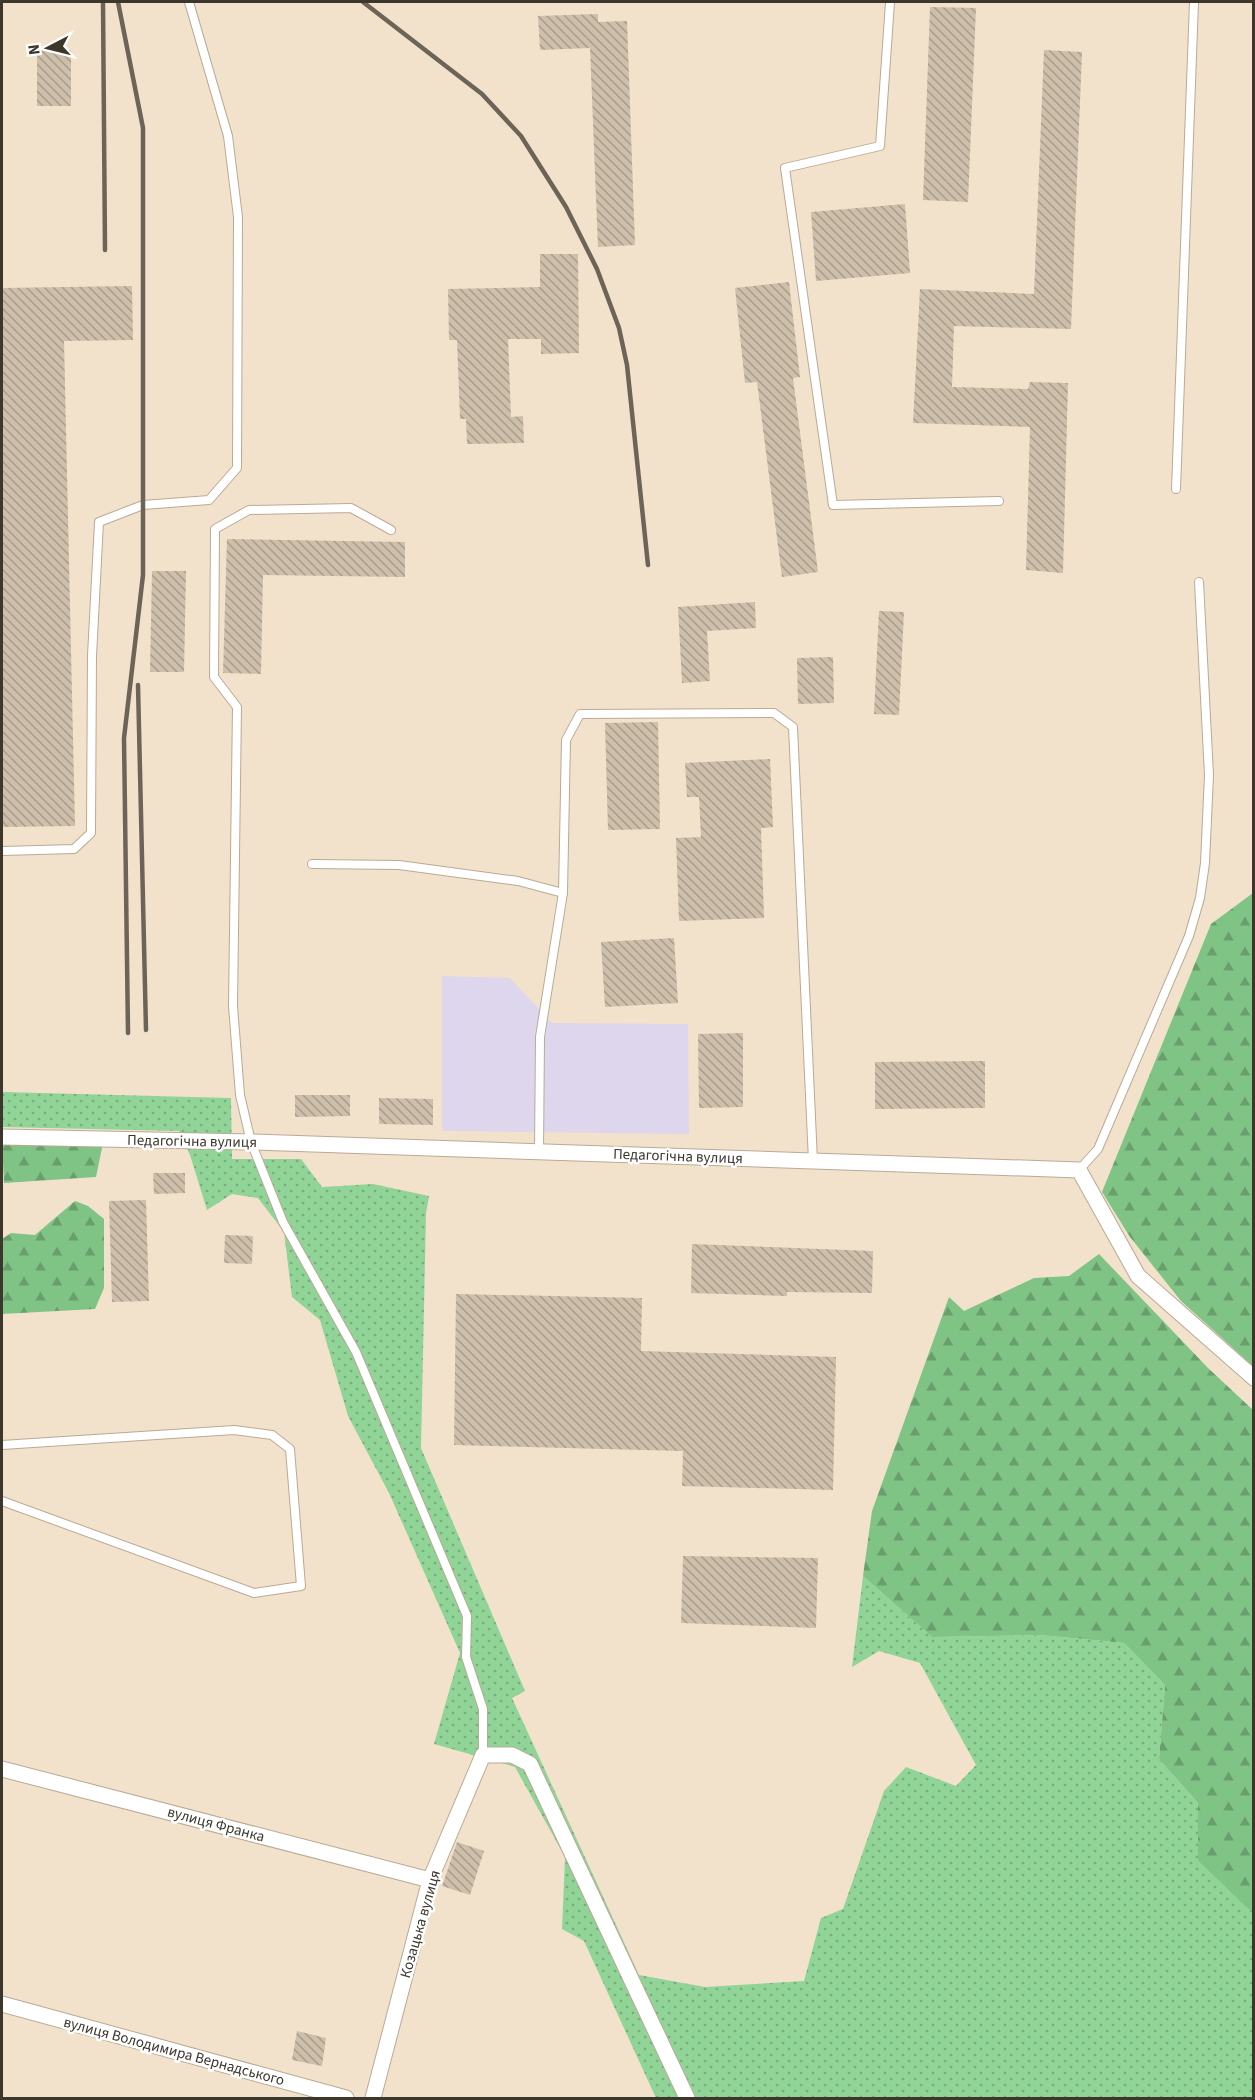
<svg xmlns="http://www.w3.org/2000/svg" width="1255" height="2100" viewBox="0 0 1255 2100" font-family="'Source Sans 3',sans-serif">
	<defs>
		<pattern id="grass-dots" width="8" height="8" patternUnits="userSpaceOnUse" patternTransform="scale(1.5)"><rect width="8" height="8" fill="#91d497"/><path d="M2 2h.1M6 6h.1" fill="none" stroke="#78ad7c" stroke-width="1.8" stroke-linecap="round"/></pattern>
		<pattern id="forest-firs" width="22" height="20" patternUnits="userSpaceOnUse" patternTransform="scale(1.5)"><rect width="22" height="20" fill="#7fc385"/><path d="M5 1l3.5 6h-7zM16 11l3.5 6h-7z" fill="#699f6d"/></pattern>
		<pattern id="building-back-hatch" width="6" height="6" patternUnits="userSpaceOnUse" patternTransform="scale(1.5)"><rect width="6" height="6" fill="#cebfaa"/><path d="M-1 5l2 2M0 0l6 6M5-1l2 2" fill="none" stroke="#a89c8b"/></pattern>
	</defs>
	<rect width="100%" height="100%" fill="#f2e2cc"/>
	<!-- commercial -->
	<polygon fill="#ded6ec" points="442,976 510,978 552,1023 688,1024 689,1134 442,1131"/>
	<!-- grass -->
	<polygon fill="url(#grass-dots)" points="2,1092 231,1098 232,1159 301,1159 322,1187 373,1184 429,1196 426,1213 421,1448 525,1691 512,1698 639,1975 705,1987 804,1981 821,1918 843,1909 884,1791 906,1767 956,1786 976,1765 920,1663 879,1651 852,1667 863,1576 932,1637 1040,1635 1124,1643 1165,1685 1159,1759 1198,1803 1198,1861 1248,1909 1253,1911 1253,2098 656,2098 584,1941 562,1929 565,1857 515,1767 434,1744 460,1653 389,1493 348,1416 320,1320 292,1297 284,1232 258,1198 232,1194 207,1210 190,1155 179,1131 2,1127"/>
	<!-- forest -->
	<g fill="url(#forest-firs)">
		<polygon points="1253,893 1253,1366 1181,1301 1130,1237 1102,1192 1211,924"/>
		<polygon points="2,1141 103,1143 96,1177 4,1183"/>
		<polygon points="75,1201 88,1206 104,1219 104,1288 95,1309 2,1314 2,1239 11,1233 35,1235"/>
		<polygon points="1099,1254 1208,1368 1253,1410 1253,1911 1248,1909 1198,1861 1198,1803 1159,1759 1165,1685 1124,1643 1040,1635 932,1637 863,1576 872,1511 949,1297 964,1311 1034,1278 1069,1276"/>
	</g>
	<!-- building -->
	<g fill="url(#building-back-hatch)">
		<polygon points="930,7 976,8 968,202 923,200"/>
		<polygon points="598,14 598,22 627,21 635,245 598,247 590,48 540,50 538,16"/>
		<rect x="37" y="50" width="34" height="56"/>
		<polygon points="1044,50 1082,52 1071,329 954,326 952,387 1028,389 1030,382 1068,383 1063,573 1026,570 1030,427 913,423 920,289 1034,294"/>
		<polygon points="905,204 910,273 816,281 811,212"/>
		<polygon points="540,254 578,254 579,353 541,354 541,339 508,339 511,417 523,416 524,443 467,444 466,419 460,419 457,340 449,340 448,289 540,287"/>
		<polygon points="789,282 800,377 793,378 818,572 782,577 757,382 745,383 735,288"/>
		<polygon points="132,286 133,340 64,341 75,826 2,827 2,288"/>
		<polygon points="227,539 405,542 405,577 263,575 261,674 223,673"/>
		<polygon points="152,571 186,571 184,672 150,672"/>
		<polygon points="755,602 756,628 707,631 710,681 682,683 678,607"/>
		<polygon points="879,611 904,612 899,715 874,714"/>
		<polygon points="833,657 834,703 798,704 797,658"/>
		<polygon points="658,722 660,829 608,830 605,723"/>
		<polygon points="770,759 773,827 761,828 764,918 679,921 676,838 701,837 699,797 687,797 685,763"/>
		<polygon points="674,938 678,1003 605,1007 601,942"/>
		<polygon points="743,1033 743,1107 699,1108 698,1034"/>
		<polygon points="985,1061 985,1108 875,1109 875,1062"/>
		<polygon points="295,1095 350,1095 350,1116 295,1117"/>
		<polygon points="379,1098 433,1099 433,1125 379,1124"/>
		<polygon points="153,1173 185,1173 185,1193 154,1194"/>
		<polygon points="146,1200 149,1301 112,1302 109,1201"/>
		<polygon points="225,1235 253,1236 252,1264 224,1263"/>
		<polygon points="692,1244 873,1251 872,1293 787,1292 787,1296 691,1293"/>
		<polygon points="456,1294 642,1298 641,1351 836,1357 833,1490 682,1486 683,1451 454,1445"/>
		<polygon points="683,1556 818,1558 816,1628 681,1623"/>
		<polygon points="457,1842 484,1851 470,1895 442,1886"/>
		<polygon points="297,2031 326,2038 322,2066 292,2060"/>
	</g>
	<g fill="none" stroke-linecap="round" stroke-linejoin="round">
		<!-- lane casing -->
		<g stroke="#b9aa96" stroke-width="10">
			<g id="lane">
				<polyline points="890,2 880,146 785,168 833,505 999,501"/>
				<polyline points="1176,489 1194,2"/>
				<polyline points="391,530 351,508 249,510 215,529 214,677 237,707 233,1006 240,1095 251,1142 283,1222 356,1352 467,1616 466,1657 483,1709 483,1755"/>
				<polyline points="2,851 74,849 91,833 92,656 99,522 143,505 209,500 237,468 238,217 228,136 189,2"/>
				<polyline points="312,864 399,865 518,881 563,893"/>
				<polyline points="539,1152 540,1037 563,893 566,740 580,714 774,713 793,727 813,1161"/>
				<polyline points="1079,1170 1098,1149 1189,936 1200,898 1205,863 1209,775 1199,582"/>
				<polyline points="2,1445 234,1430 272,1435 290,1449 301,1586 254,1593 2,1501"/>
			</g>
		</g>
		<!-- street casing -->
		<g stroke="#b9aa96" stroke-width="17">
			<g id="street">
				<polyline points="2,1137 251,1142 1079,1170 1138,1276 1254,1378"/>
				<polyline points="2,1769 430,1880"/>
				<polyline points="2,2004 346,2098"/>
				<polyline points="373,2098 430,1880 483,1755 512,1755 530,1764 687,2098"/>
			</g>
		</g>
		<!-- lane -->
		<use href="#lane" stroke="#fff" stroke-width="8"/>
		<!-- street -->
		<use href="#street" stroke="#fff" stroke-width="15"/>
		<!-- rail -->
		<g stroke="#6d6458" stroke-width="4.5">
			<polyline points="103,2 105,250"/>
			<polyline points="118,2 143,128 143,575 124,738 128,1033"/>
			<polyline points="363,2 482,94 521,136 566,207 597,269 619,328 627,365 648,565"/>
			<polyline points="138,685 146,1030"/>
		</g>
	</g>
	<g text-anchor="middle" stroke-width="5" stroke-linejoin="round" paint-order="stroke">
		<!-- street labels -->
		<g font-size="15" fill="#3c362d" stroke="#fff">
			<text transform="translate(192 1141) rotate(1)" y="5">Педагогічна вулиця</text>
			<text transform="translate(678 1156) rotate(2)" y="5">Педагогічна вулиця</text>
			<text transform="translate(216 1824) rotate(15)" y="5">вулиця Франка</text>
			<text transform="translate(420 1924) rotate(-74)" y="5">Козацька вулиця</text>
			<text transform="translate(174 2051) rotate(15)" y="5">вулиця Володимира Вернадського</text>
		</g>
	</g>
	<!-- border -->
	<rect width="1255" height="2100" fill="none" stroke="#3c362d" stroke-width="6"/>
	<!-- north arrow -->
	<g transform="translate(48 48) rotate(263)" stroke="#ffffff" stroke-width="4.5" paint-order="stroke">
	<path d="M0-4.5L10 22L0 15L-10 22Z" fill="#3c362d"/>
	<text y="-9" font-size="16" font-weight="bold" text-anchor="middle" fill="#3c362d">N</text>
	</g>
</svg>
